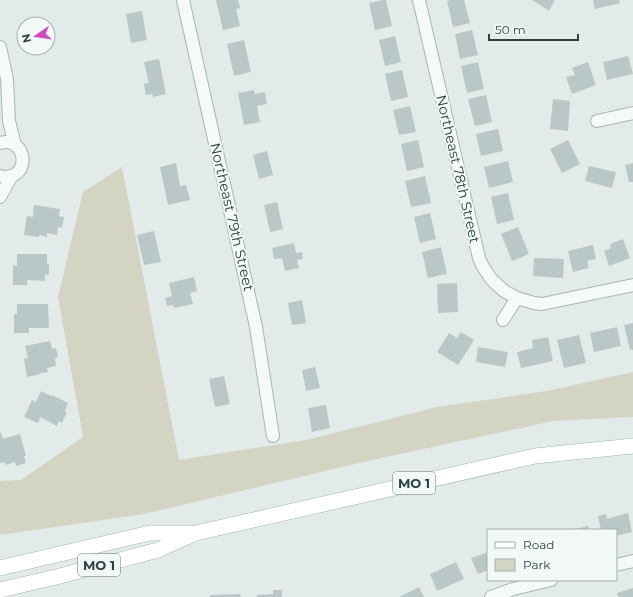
<svg xmlns="http://www.w3.org/2000/svg" width="633" height="597" viewBox="0 0 633 597" font-family="Montserrat,sans-serif">
	<rect width="100%" height="100%" fill="#e2ebea"/>
	<!-- green -->
	<polygon fill="#d4d4c3" points="122,167 179,460 306,440 437,407 547,391 633,372 633,417 553,421 363,462 144,514 0,535 0,481 21,480 83,437 58,297 83,192"/>
	<!-- building -->
	<g fill="#b9c8c6">
		<polygon points="216,0 238,0 240,8 236,9 240,26 223,30"/>
		<polygon points="383,0 386,0 392,26 375,30 369,3"/>
		<polygon points="450,0 464,0 470,23 453,27 447,1"/>
		<polygon points="532,0 555,0 549,11"/>
		<polygon points="593,0 619,0 620,3 595,9"/>
		<polygon points="142,11 147,40 131,43 126,14"/>
		<polygon points="472,30 478,55 460,59 455,34"/>
		<polygon points="395,36 401,62 385,66 379,40"/>
		<polygon points="244,40 251,72 234,76 227,44"/>
		<polygon points="628,56 633,74 607,80 603,62"/>
		<polygon points="159,59 166,94 153,97 152,94 146,95 144,84 149,83 144,62"/>
		<polygon points="478,62 484,89 467,93 461,66"/>
		<polygon points="588,62 596,85 572,94 566,77 575,75 572,68"/>
		<polygon points="402,70 408,97 391,101 385,74"/>
		<polygon points="254,90 255,94 265,92 267,104 257,106 260,122 244,125 238,93"/>
		<polygon points="486,95 492,122 475,126 468,99"/>
		<polygon points="553,99 570,101 568,131 550,129"/>
		<polygon points="410,106 416,132 399,135 393,110"/>
		<polygon points="498,129 503,151 481,156 476,134"/>
		<polygon points="418,140 424,167 407,171 401,144"/>
		<polygon points="568,140 580,164 562,173 550,149"/>
		<polygon points="267,151 273,175 259,179 253,155"/>
		<polygon points="508,161 513,182 489,188 484,167"/>
		<polygon points="176,163 180,186 186,185 190,200 168,205 160,167"/>
		<polygon points="633,163 633,182 629,182 625,165"/>
		<polygon points="589,166 616,172 612,188 585,181"/>
		<polygon points="425,176 431,203 411,207 405,181"/>
		<polygon points="508,193 514,220 497,224 491,197"/>
		<polygon points="277,202 283,229 270,232 264,205"/>
		<polygon points="34,205 60,209 59,216 64,217 62,228 58,227 57,235 47,233 47,237 39,235 39,237 24,235 27,216 33,217 34,214 33,213"/>
		<polygon points="430,213 436,239 420,243 414,217"/>
		<polygon points="518,227 529,254 512,261 501,234"/>
		<polygon points="154,231 161,262 144,265 137,235"/>
		<polygon points="623,239 630,258 609,266 604,251 611,248 610,244"/>
		<polygon points="294,243 296,253 302,252 303,259 297,260 299,268 285,271 282,258 274,259 272,248"/>
		<polygon points="593,245 596,259 587,261 589,268 573,272 568,251"/>
		<polygon points="441,247 447,274 428,278 422,252"/>
		<polygon points="17,254 47,254 47,264 49,264 49,275 45,274 45,281 27,280 27,285 13,285 13,265 17,266"/>
		<polygon points="534,258 564,259 563,278 533,276"/>
		<polygon points="194,277 197,291 190,293 193,304 174,308 173,305 167,306 165,298 172,296 169,283"/>
		<polygon points="457,283 458,312 438,313 437,284"/>
		<polygon points="302,300 306,323 292,325 288,303"/>
		<polygon points="17,304 48,304 49,328 29,328 29,333 14,333 14,314 17,314"/>
		<polygon points="633,323 633,350 630,350 624,325"/>
		<polygon points="617,327 621,346 594,352 590,333"/>
		<polygon points="461,332 474,340 458,365 437,352 449,333 457,338"/>
		<polygon points="579,335 586,363 564,368 557,340"/>
		<polygon points="548,337 553,361 521,368 517,352 533,348 532,340"/>
		<polygon points="50,341 52,349 56,348 58,357 55,358 56,366 47,368 48,372 40,373 41,374 27,377 24,359 28,358 25,346"/>
		<polygon points="478,347 508,352 505,367 476,362"/>
		<polygon points="315,367 320,388 306,391 302,370"/>
		<polygon points="224,376 230,404 215,407 209,379"/>
		<polygon points="41,391 51,396 52,395 68,403 65,411 67,412 62,423 59,421 57,426 40,417 38,423 24,417 32,400 36,402"/>
		<polygon points="326,405 330,428 312,432 308,408"/>
		<polygon points="0,431 3,439 20,434 26,456 24,456 26,463 16,466 15,462 6,465 5,462 0,463"/>
		<polygon points="628,513 632,532 616,536 616,530 601,530 598,516 606,514 607,519"/>
		<polygon points="588,526 589,530 575,530 575,529"/>
		<polygon points="488,552 488,570 478,574 471,558"/>
		<polygon points="456,562 464,579 437,591 430,574"/>
		<polygon points="419,587 424,597 399,597"/>
		<polygon points="633,588 633,597 618,597 617,593"/>
		<polygon points="273,590 282,590 282,597 257,597 257,595 273,594"/>
		<polygon points="240,594 241,597 210,597 210,595"/>
	</g>
	<g fill="none" stroke-linecap="round" stroke-linejoin="round">
		<!-- minor casing -->
		<g stroke="#a7b5b4" stroke-width="14">
			<g id="minor">
				<polyline points="183,0 256,327 273,436"/>
				<polyline points="419,0 479,258 482,265 491,279 504,291 517,298 534,303 542,304 633,285"/>
				<polyline points="0,47 7,79 9,121 15,145"/>
				<polyline points="597,121 633,113"/>
				<path d="M0,143c28,-8 32,40 0,33"/>
				<polyline points="0,197 11,177"/>
				<polyline points="503,320 517,298"/>
				<polyline points="616,565 633,561"/>
				<polyline points="491,597 513,589 551,580"/>
			</g>
		</g>
		<!-- major casing -->
		<g stroke="#a1b6b4" stroke-width="16">
			<g id="major">
				<polyline points="0,568 150,533 189,533"/>
				<polyline points="0,590 56,577 158,550 196,533 535,456 633,446"/>
			</g>
		</g>
		<!-- minor -->
		<use href="#minor" stroke="#f5f9f8" stroke-width="12"/>
		<!-- major -->
		<use href="#major" stroke="#fff" stroke-width="15"/>
	</g>
	<g text-anchor="middle" stroke-width="4" stroke-linejoin="round" paint-order="stroke">
		<!-- shield labels -->
		<g fill="#f2f8f7" stroke="#667978" stroke-width="1">
			<rect x="393" y="472" width="42" height="22" rx="3"/>
			<rect x="78" y="554" width="42" height="22" rx="3"/>
		</g>
		<g font-size="13" font-weight="bold" fill="#2a4341">
			<text x="414" y="488">MO 1</text>
			<text x="99" y="570">MO 1</text>
		</g>
		<!-- street labels -->
		<g font-size="14" fill="#2a4341" stroke="#f2f8f7">
			<text transform="translate(458 169) rotate(77)" y="5">Northeast 78th Street</text>
			<text transform="translate(232 217) rotate(77)" y="5">Northeast 79th Street</text>
		</g>
	</g>
	<!-- legend -->
	<rect x="487" y="529" width="130" height="52" fill="#f2f8f7" stroke="#a2b0ae"/>
	<rect x="495" y="542" width="20" height="6" fill="#ffffff" stroke="#a2b0ae"/>
	<text x="523" y="549" font-size="12" fill="#2a4341">Road</text>
	<rect x="495" y="559" width="20" height="12" fill="#d4d4c3" stroke="#a2b0ae"/>
	<text x="523" y="569" font-size="12" fill="#2a4341">Park</text>
	<!-- north arrow -->
	<g transform="translate(36 36) rotate(257)"><circle r="19" fill="#f2f8f7" stroke="#a2b0ae"/>
	<path d="M0-3L7 15L0 10L-7 15Z" fill="#cf48bd"/>
	<text y="-6" font-size="11" font-weight="bold" text-anchor="middle" fill="#2a4341">N</text>
	</g>
	<!-- scale -->
	<path d="M489 34v6h89v-6" fill="none" stroke="#2a4341" stroke-width="2"/>
	<text x="495" y="34" font-size="12" fill="#2a4341" stroke="#f2f8f7" stroke-width="3" paint-order="stroke">50 m</text>
</svg>
